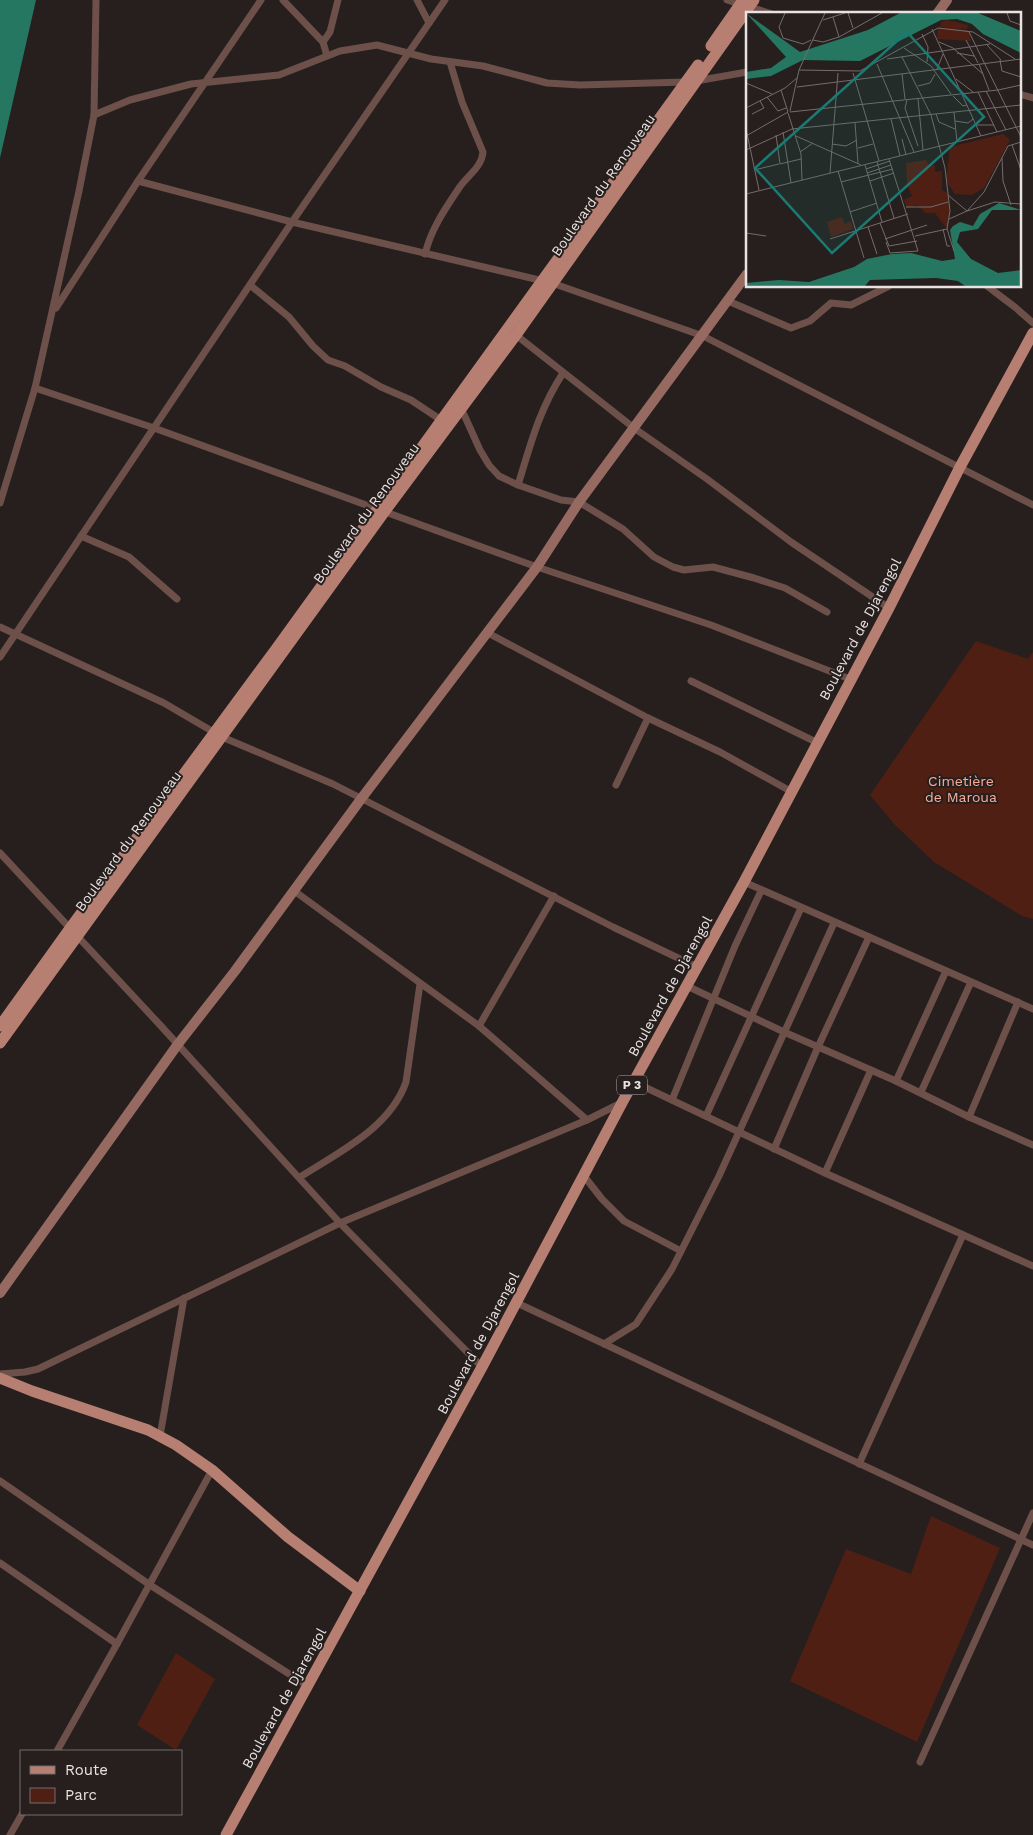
<svg xmlns="http://www.w3.org/2000/svg" width="1033" height="1835" viewBox="0 0 1033 1835" font-family="'Work Sans',sans-serif">
	<rect width="100%" height="100%" fill="#261f1d"/>
	<!-- green -->
	<g fill="#501f13">
		<polygon points="976,641 1028,659 1033,652 1033,919 1022,916 934,862 895,825 870,795"/>
		<polygon points="931,1516 1000,1548 917,1742 790,1681 846,1549 911,1574"/>
		<polygon points="176,1653 215,1679 176,1750 137,1725"/>
	</g>
	<!-- water -->
	<polygon fill="#257761" points="0,0 36,0 0,158"/>
	<g fill="none" stroke-linecap="round" stroke-linejoin="round">
		<!-- minor -->
		<g stroke="#6c5049" stroke-width="7">
			<polyline points="283,0 323,42"/>
			<polyline points="417,0 429,23"/>
			<polyline points="727,0 772,14"/>
			<polyline points="327,56 323,42 330,32 338,0"/>
			<polyline points="696,81 747,72"/>
			<polyline points="1019,94 1033,98"/>
			<polyline points="94,115 130,100 191,84 279,75 340,51 377,45 431,59 483,66 547,83 580,85 685,82"/>
			<polyline points="138,181 292,222 552,283 703,336 1033,505"/>
			<path d="M425,254c6,-25 20,-45 34,-66 8,-12 23,-21 24,-36l-21,-50 -12,-40"/>
			<polyline points="250,285 289,317 313,346 328,360 345,366 381,387 411,400 441,420"/>
			<polyline points="987,286 1016,308 1033,323"/>
			<polyline points="728,301 791,328 810,321 831,303 851,305 889,286"/>
			<polyline points="56,308 138,181 261,0"/>
			<polyline points="516,335 634,428 707,479 791,542 889,608"/>
			<polyline points="35,388 154,428 537,567 711,625 850,679"/>
			<polyline points="461,408 480,450 489,465 499,476 518,485 561,500 579,502 623,529 654,557 673,567 684,570 713,567 754,578 785,588 827,612"/>
			<path d="M518,485c13,-42 21,-75 45,-112"/>
			<polyline points="0,503 35,388 79,191 94,115 96,0"/>
			<polyline points="81,536 129,557 177,599"/>
			<polyline points="0,627 164,703 222,737 333,784 613,927 697,967"/>
			<polyline points="488,633 648,718 720,752 792,792"/>
			<polyline points="0,657 292,222 445,0"/>
			<polyline points="691,681 818,743"/>
			<polyline points="616,785 648,718"/>
			<polyline points="0,853 161,1026 340,1223 482,1367"/>
			<polyline points="744,882 1033,1009"/>
			<polyline points="293,890 479,1026 587,1120"/>
			<polyline points="687,986 784,1032 896,1081 969,1117 1033,1145"/>
			<polyline points="479,1026 554,896"/>
			<polyline points="896,1081 946,971"/>
			<polyline points="634,1082 825,1173 1033,1266"/>
			<polyline points="921,1092 971,982"/>
			<polyline points="672,1100 735,946 761,891"/>
			<polyline points="706,1116 801,908"/>
			<polyline points="969,1117 1018,1002"/>
			<polyline points="774,1149 818,1047 869,937"/>
			<polyline points="825,1173 871,1070"/>
			<polyline points="584,1176 602,1199 624,1221 681,1251"/>
			<path d="M300,1177c39,-25 90,-49 106,-95l14,-98"/>
			<polyline points="517,1303 1033,1545"/>
			<polyline points="604,1344 636,1324 672,1269 719,1176 834,923"/>
			<polyline points="0,1374 25,1372 38,1369 340,1223 587,1120 621,1103"/>
			<polyline points="160,1436 184,1298"/>
			<polyline points="859,1464 963,1235"/>
			<polyline points="0,1481 150,1585 308,1686"/>
			<polyline points="0,1563 117,1644 212,1470"/>
			<polyline points="57,1751 117,1644"/>
			<polyline points="920,1762 1033,1513"/>
			<polyline points="10,1835 22,1814"/>
		</g>
		<!-- secondary -->
		<g stroke="#966a60" stroke-width="10">
			<polyline points="937,14 947,0"/>
			<polyline points="0,1293 178,1044 235,971 361,799 537,567 579,502 747,274"/>
		</g>
		<!-- primary -->
		<g stroke="#b77f71" stroke-width="11">
			<polyline points="711,46 743,0"/>
			<polyline points="0,1026 71,927 276,649 698,65"/>
			<polyline points="0,1043 385,511 516,335 754,0"/>
			<polyline points="0,1378 32,1391 148,1430 176,1445 212,1470 288,1537 360,1591"/>
			<polyline points="226,1835 482,1367 623,1101 744,882 889,608 960,467 1033,333"/>
		</g>
	</g>
	<g text-anchor="middle" stroke-width="4" stroke-linejoin="round" paint-order="stroke">
		<!-- shield labels -->
		<rect fill="#261f1d" stroke="#aea8a7" stroke-width="1" x="617" y="1075.5" width="30" height="19" rx="4"/>
		<g font-size="12" font-weight="bold" fill="#e8e3e2">
			<text x="632" y="1089">P 3</text>
		</g>
		<!-- street labels -->
		<g font-size="14" fill="#e8e3e2" stroke="#261f1d">
			<text transform="translate(603 185) rotate(-55)" y="5">Boulevard du Renouveau</text>
			<text transform="translate(366 513) rotate(-54)" y="5">Boulevard du Renouveau</text>
			<text transform="translate(860 629) rotate(-62)" y="5">Boulevard de Djarengol</text>
			<text transform="translate(128 841) rotate(-54)" y="5">Boulevard du Renouveau</text>
			<text transform="translate(670 986) rotate(-61)" y="5">Boulevard de Djarengol</text>
			<text transform="translate(478 1343) rotate(-62)" y="5">Boulevard de Djarengol</text>
			<text transform="translate(284 1698) rotate(-61)" y="5">Boulevard de Djarengol</text>
		</g>
		<!-- park labels -->
		<g font-size="14" fill="#f8ad9a" stroke="#261f1d">
			<text x="961" y="786">Cimetière<tspan x="961" dy="16">de Maroua</tspan></text>
		</g>
	</g>
	<!-- overview -->
	<g transform="translate(746 12)">
		<rect width="275" height="275" fill="#261f1d"/>
		<path d="M201,8l21,5 -1,4 -11,-1 12,2 3,11 -34,-2 1,-11 15,-1h-13l1,-5zM257,122l7,6 -26,48 -12,7 -17,-1 -9,-13 4,-34zM180,148l3,6 6,-1v7l7,-1v19l5,3 3,15 -3,21 -12,-16h-9l-9,-8 -10,4 -3,-9 8,-4 -5,-12 -1,-21zM96,205l3,7 6,-3 2,8 -22,8 -4,-15z" fill="#501f13"/>
		<path d="M0,1l54,39 68,-22 32,-17h78l43,18v22l-38,-19 -11,-10 -15,-5 -16,1 -81,41 -57,-1 -32,16 -25,3v-7l25,-4 15,-11zM253,191l22,7h-29l-14,19 -18,3 -3,10 14,17 27,14 23,-3v16h-56l-7,-5 -22,-3 -66,2 -5,6h-119v-3l33,-3 30,2 45,-15 13,-8 25,-5 19,-1 31,8 13,-2 -5,-29 3,-4 7,-4 13,4 7,-12z" fill="#257761"/>
		<path fill="none" stroke="#746d6c" stroke-width="1" d="M39,1l-6,14 4,11 20,6 8,-4M102,1l5,15M261,1l3,8 11,4M87,5l6,20M77,8l22,-7M186,17l49,107M223,20l52,105M176,22l6,13 -1,15M67,28l10,2 16,-5 43,-24M220,28l12,23M193,30l14,6 30,26M241,33l14,15M158,36l27,18 20,28M211,41l17,3M156,45l29,58 14,53 5,43 -3,18 7,22M141,47l103,-15M254,48l2,11 19,6M131,52l37,88M233,52l10,26M191,57l6,-15M53,58l61,1 78,-43 35,4 42,27M107,61l26,88M156,62l3,25M210,67l17,13M0,71l26,11M172,74l12,-3 5,-9M51,75l224,-28M35,78l7,22M240,79l20,39M232,80l19,40M207,84l10,10 4,-1M21,85l11,14 8,-3M172,87l5,51M161,88l-2,8 13,38M0,96l39,-20 12,-10M44,99l9,-41 26,-57M44,100l208,-22 23,-5M208,100l3,30M42,101l13,41 1,26M6,102l12,-6 -4,-7M190,102l3,8 16,7M145,107l9,37M209,109l13,2 5,-4M109,111l3,40M230,113h18M0,117l13,61M46,117l229,-24M37,120l8,51M30,123l4,29 21,-5M0,124l42,-24M50,124l65,29M156,127l4,16M86,132l14,2 11,-6M266,133l9,25M112,136l15,-4M0,138l46,-21M54,140l13,-9M256,146l1,23 8,24M131,150l17,56M119,153l17,57M120,157l24,-8M8,158l25,-6M92,159l26,87M84,161l8,-100M121,161l24,-8M124,169l24,-8M95,170l52,-13M0,182l275,-68M202,183l19,16 28,-9 26,2M160,195h25l17,-5M104,200l27,-9M203,207l18,-8 17,-19 24,-46 13,-4M134,211l9,23 28,-5M122,215l9,27M197,217l4,17h3M0,221l20,3M169,224l32,-7M84,227l78,-25M139,227l42,-14M140,230l4,11 28,-2 -29,-92"/>
		<path fill="#1a7b74" fill-opacity="0.15" stroke="#1a7b74" stroke-width="2.5" d="M161,20l77,85 -152,136 -77,-85z"/>
		<rect width="275" height="275" fill="none" stroke="#e8e3e2" stroke-width="2.5"/>
	</g>
	<!-- legend -->
	<rect x="20" y="1750" width="162" height="65" fill="#261f1d" stroke="#746d6c"/>
	<rect x="30" y="1766" width="25" height="8" fill="#b77f71" stroke="#746d6c"/>
	<text x="65" y="1775" font-size="15" fill="#e8e3e2">Route</text>
	<rect x="30" y="1788" width="25" height="15" fill="#501f13" stroke="#746d6c"/>
	<text x="65" y="1800" font-size="15" fill="#e8e3e2">Parc</text>
</svg>
